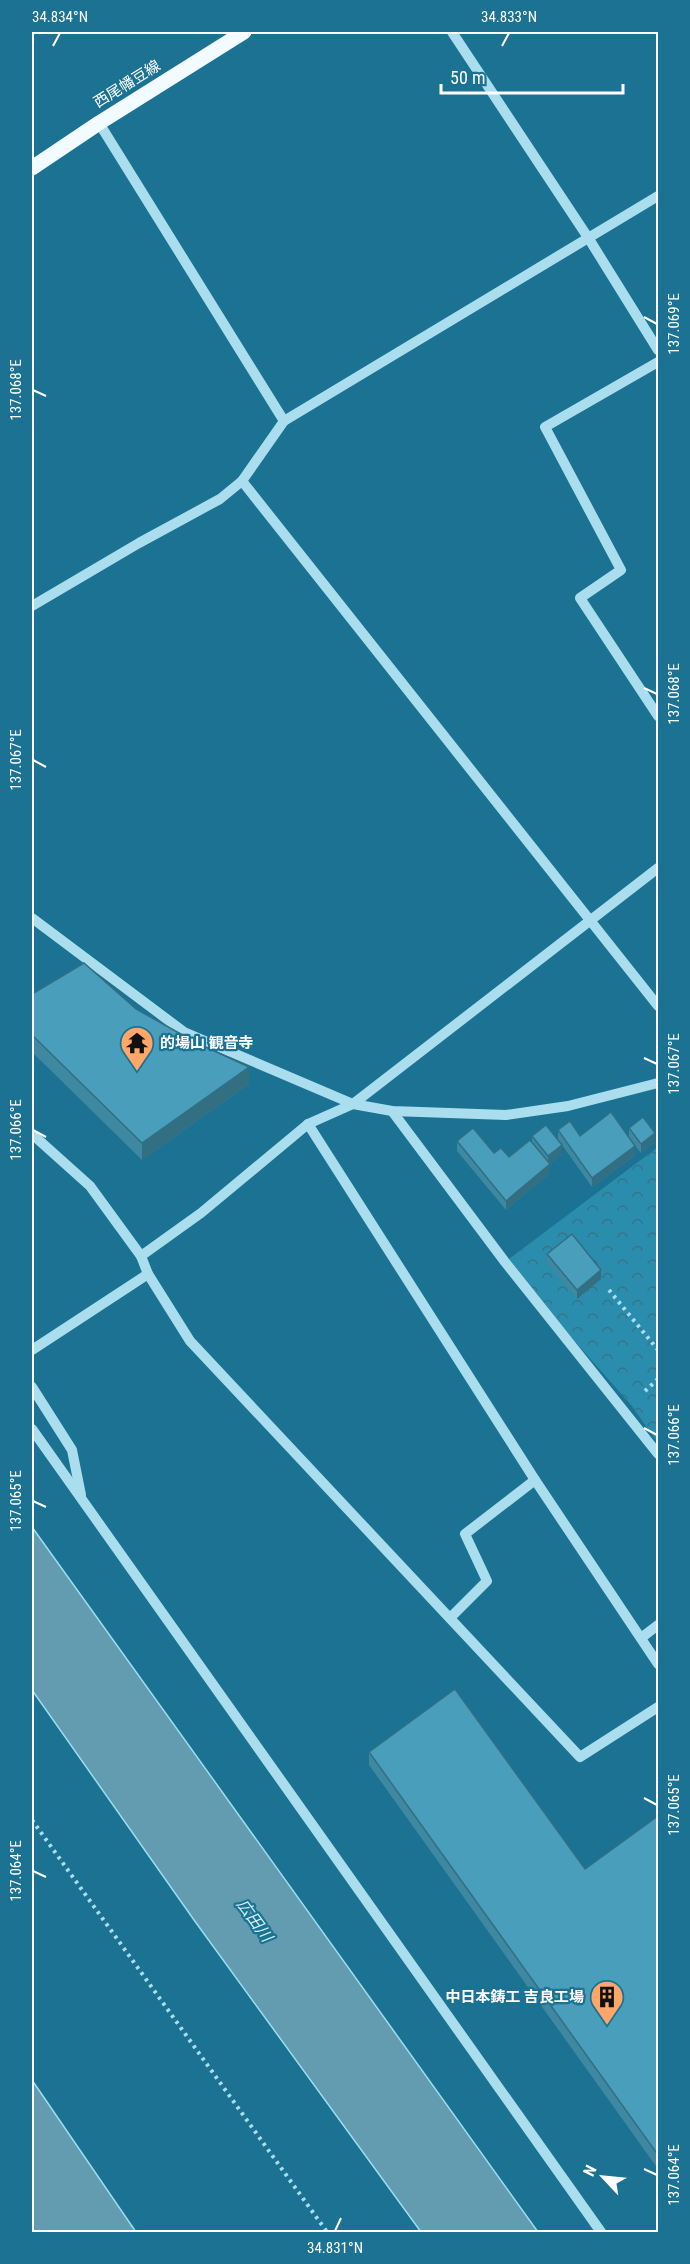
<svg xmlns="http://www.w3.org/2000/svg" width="690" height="2264" viewBox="0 0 690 2264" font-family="'Roboto Condensed','Noto Sans JP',sans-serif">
	<defs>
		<pattern id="park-crowns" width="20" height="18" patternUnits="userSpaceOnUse" patternTransform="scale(1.5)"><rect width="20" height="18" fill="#2a8dae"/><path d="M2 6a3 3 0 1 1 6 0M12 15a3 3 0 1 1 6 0" fill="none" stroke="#387387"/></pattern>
	</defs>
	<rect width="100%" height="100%" fill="#1b7292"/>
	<!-- park -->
	<polygon fill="url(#park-crowns)" points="658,1147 658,1443 631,1405 505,1262"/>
	<!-- water -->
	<g fill="#639cb1" stroke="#9dddf1" stroke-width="1.5">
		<polygon points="32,1527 538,2232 421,2232 194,1920 32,1690"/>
		<polygon points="32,2080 136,2232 32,2232"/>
	</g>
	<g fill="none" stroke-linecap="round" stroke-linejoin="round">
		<!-- path -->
		<g stroke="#aadeef" stroke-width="4" stroke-dasharray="3 4.5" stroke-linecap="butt">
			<polyline points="609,1290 658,1350"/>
			<polyline points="645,1391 658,1379"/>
			<polyline points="32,1820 327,2232"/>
		</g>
		<!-- minor -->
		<g stroke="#aadeef" stroke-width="10">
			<polyline points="452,32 589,239 658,350"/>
			<polyline points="99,123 284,421"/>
			<polyline points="658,362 545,427 621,570 580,598 658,716"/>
			<polyline points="242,481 658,1006"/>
			<polyline points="32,606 139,543 220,499 242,481 284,421 658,196"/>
			<polyline points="658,868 353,1104 308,1124 201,1213 141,1256 148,1274 190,1341 580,1757 658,1707"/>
			<polyline points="32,918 184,1032 353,1104 392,1111 506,1115 568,1106 658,1083"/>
			<polyline points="392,1111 505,1262 658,1454"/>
			<polyline points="308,1124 535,1480 658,1664"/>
			<polyline points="32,1134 90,1186 141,1256"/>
			<polyline points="32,1350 148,1274"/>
			<polyline points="32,1387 72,1450 81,1495"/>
			<polyline points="32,1429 601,2232"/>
			<polyline points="450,1618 487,1581 465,1534 535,1480"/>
			<polyline points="641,1638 658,1625"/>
		</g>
		<!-- major -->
		<polyline stroke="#f2fbff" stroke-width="15" points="32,168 99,123 244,32"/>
	</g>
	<!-- wall -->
	<g fill="#3e88a1">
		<polygon points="32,994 249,1084 142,1160 32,1052"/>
		<polygon points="629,1128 655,1142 641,1153 632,1142 635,1156 592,1187 562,1145 562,1154 550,1164 550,1173 506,1210 457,1151 457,1141 509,1157 532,1142 532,1136 558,1140 558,1130 580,1136 629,1137"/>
		<polygon points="547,1254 601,1279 577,1299 547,1263"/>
		<polygon points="369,1752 585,1869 658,1816 658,2169 369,1765"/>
	</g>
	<!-- shaded-wall -->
	<g fill="#326f83">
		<polygon points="249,1067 249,1084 142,1160 142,1143"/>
		<polygon points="655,1133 655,1142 641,1153 641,1144"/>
		<polygon points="562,1145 562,1154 550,1164 550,1173 506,1210 506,1201 548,1165 548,1156"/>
		<polygon points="635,1146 635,1156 592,1187 592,1178"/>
		<polygon points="601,1270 601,1279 577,1299 577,1290"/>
	</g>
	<!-- building -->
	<g fill="#489ebb" stroke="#326f83" stroke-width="1.5">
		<polygon points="84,963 136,1009 197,1043 249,1067 142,1143 32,1035 32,994"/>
		<polygon points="611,1112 635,1146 592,1178 558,1130 570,1121 580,1136"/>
		<polygon points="643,1117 655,1133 641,1144 629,1128"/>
		<polygon points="546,1125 562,1145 548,1156 532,1136"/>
		<polygon points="473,1128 494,1153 501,1148 509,1157 530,1140 550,1164 506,1201 457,1141"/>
		<polygon points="572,1234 601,1270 577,1290 547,1254"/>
		<polygon points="455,1689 585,1869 658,1816 658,2155 369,1752"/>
	</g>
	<!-- ticks -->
	<path fill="none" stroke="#fff" stroke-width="2" d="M53,46l7,-13M502,46l7,-13M644,317l13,7M33,390l13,6M644,688l13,6M33,760l13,7M644,1058l13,6M33,1130l13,7M644,1428l13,7M33,1501l13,6M644,1798l13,7M33,1871l13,6M644,2169l13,6M335,2231l6,-13"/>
	<!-- icons -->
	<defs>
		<g id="temple-pin" transform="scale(1.725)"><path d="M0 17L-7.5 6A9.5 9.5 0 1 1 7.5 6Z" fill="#ffa668" stroke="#1b7292"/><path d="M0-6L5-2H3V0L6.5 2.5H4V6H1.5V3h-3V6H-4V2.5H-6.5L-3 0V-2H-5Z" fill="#111"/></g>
		<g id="building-pin" transform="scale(1.725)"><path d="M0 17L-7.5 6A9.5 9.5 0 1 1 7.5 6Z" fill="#ffa668" stroke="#1b7292"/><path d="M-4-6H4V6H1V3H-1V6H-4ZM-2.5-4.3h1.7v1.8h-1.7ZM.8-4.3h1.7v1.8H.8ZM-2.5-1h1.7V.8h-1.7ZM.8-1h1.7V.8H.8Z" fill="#111"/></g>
	</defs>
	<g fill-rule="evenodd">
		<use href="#temple-pin" x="137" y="1043"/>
		<use href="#building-pin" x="607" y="1997"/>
	</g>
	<g text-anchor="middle" stroke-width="4.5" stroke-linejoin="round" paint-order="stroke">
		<!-- street labels -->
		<g font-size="15" fill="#fff" stroke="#1b7292">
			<text transform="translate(127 84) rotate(-32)" y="5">西尾幡豆線</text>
		</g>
		<!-- poi labels -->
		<g font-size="15" font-weight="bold" fill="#fff" stroke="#1b7292" text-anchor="start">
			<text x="160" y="1048">的場山 観音寺</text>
			<text x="584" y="2002" text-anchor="end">中日本鋳工 吉良工場</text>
		</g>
		<!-- water labels -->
		<g font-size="16" font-style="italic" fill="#d4f0fa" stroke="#1b7292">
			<text transform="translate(255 1920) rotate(54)" y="6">広田川</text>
		</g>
	</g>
	<!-- border -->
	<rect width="690" height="2264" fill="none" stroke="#1b7292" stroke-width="66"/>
	<!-- north arrow -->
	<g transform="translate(603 2177) rotate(296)" stroke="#1b7292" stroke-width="4.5" paint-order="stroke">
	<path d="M0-4.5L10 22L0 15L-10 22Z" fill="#ffffff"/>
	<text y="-9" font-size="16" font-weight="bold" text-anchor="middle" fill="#ffffff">N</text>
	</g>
	<!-- scale -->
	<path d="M441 84v9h182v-9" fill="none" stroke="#ffffff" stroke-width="3"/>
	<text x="450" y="84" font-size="18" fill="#ffffff" stroke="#1b7292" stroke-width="4.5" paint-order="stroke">50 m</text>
	<rect x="33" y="33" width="624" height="2198" fill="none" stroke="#fff" stroke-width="2"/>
	<g font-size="15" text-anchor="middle" fill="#fff">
		<text x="60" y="22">34.834°N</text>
		<text x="509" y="22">34.833°N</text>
		<text transform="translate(674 324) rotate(-90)" y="5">137.069°E</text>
		<text transform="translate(16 390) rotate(-90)" y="5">137.068°E</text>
		<text transform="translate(674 694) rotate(-90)" y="5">137.068°E</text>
		<text transform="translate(16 760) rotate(-90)" y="5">137.067°E</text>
		<text transform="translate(674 1064) rotate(-90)" y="5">137.067°E</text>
		<text transform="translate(16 1130) rotate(-90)" y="5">137.066°E</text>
		<text transform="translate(674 1435) rotate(-90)" y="5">137.066°E</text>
		<text transform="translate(16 1501) rotate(-90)" y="5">137.065°E</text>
		<text transform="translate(674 1805) rotate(-90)" y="5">137.065°E</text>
		<text transform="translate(16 1871) rotate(-90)" y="5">137.064°E</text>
		<text transform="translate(674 2175) rotate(-90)" y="5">137.064°E</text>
		<text x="335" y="2253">34.831°N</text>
	</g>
</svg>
